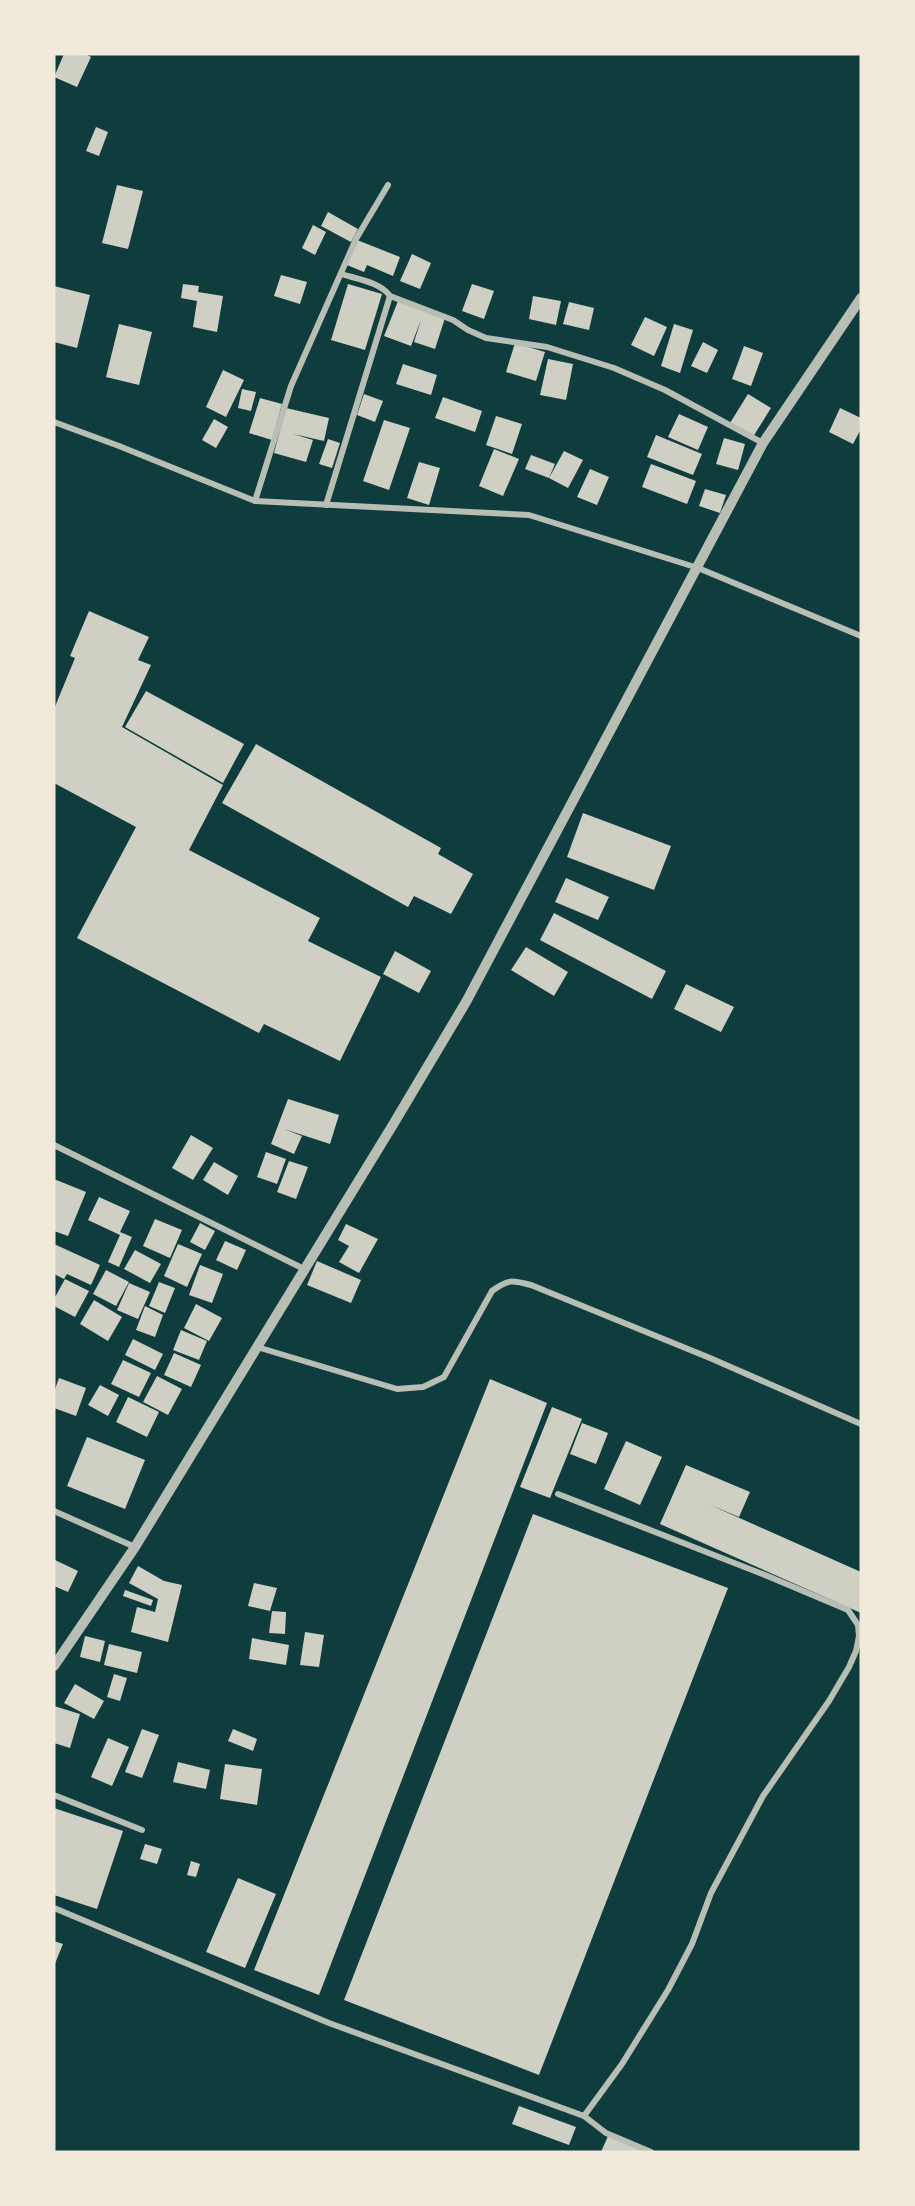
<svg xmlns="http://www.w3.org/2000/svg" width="915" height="2206" viewBox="0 0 915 2206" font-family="'Work Sans',sans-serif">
	<rect width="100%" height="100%" fill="#0f3d3e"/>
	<!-- building -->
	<g fill="#cfcfc3">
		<polygon points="64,54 85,54 91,57 77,87 54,77"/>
		<polygon points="96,127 108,132 99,156 86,151"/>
		<polygon points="117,185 143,191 128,249 102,243"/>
		<polygon points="328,212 358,229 351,242 321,226"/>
		<polygon points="313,225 326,232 315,255 302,248"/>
		<polygon points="357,240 400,257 393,276 367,265 364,272 347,265"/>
		<polygon points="412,254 431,263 420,289 400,281"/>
		<polygon points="281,275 307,282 300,304 274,296"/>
		<polygon points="183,284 199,286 198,292 223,296 217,332 193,327 197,301 181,298"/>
		<polygon points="348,284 382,294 365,350 331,340"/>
		<polygon points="472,284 494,291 484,319 462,311"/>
		<polygon points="54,286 90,295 77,348 54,342"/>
		<polygon points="533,296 561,301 556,325 529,319"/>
		<polygon points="398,301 445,318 435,349 414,342 421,320 411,346 384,336"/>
		<polygon points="569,302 594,308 589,330 563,324"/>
		<polygon points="645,317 667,327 654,356 631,345"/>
		<polygon points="119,324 152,332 139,385 106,377"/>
		<polygon points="674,324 693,330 680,373 661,366"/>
		<polygon points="703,342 718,350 707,373 691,366"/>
		<polygon points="515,343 545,352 536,381 506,372"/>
		<polygon points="744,346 763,353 751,386 732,379"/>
		<polygon points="548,359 573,364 566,400 540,395"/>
		<polygon points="403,364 437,375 431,395 396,384"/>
		<polygon points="223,370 244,380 226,417 206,407"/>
		<polygon points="242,389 256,392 251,411 238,408"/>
		<polygon points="364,394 383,401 375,422 357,415"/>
		<polygon points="748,394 771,408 753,437 730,423"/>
		<polygon points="443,397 482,411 475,432 435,418"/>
		<polygon points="260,398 282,404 272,440 249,433"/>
		<polygon points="286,408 329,418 324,441 293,434 313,440 306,462 274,453"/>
		<polygon points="840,408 861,418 861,429 853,444 829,432"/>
		<polygon points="679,414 708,427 698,450 668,437"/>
		<polygon points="496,416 522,424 512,454 486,445"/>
		<polygon points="214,419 228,427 216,448 202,440"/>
		<polygon points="384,420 410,428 389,490 363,481"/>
		<polygon points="656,435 702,454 693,475 647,457"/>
		<polygon points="724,438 745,444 738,470 716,464"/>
		<polygon points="328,439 340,443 332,468 319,464"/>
		<polygon points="494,449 519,459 503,496 479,486"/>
		<polygon points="564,451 583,460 568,488 549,478"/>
		<polygon points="531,455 555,464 549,478 525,469"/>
		<polygon points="419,462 440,468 429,505 407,498"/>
		<polygon points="651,464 696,481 687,504 642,487"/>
		<polygon points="590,469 609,477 597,505 577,497"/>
		<polygon points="705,489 726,495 720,513 699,506"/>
		<polygon points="89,611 149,637 138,660 151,665 122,727 223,785 189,850 320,918 308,941 381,977 340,1061 264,1024 259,1033 77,938 136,827 54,783 54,709 75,658 70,656"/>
		<polygon points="146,691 244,744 223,783 125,727"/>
		<polygon points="256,744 441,848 438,854 473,874 451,914 414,896 408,907 222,803"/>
		<polygon points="583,813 671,846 654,890 567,857"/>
		<polygon points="566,878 609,897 598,920 555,902"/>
		<polygon points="554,913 666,971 652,999 540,940"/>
		<polygon points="526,947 568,972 554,996 511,970"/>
		<polygon points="395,951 431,971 419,993 383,974"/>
		<polygon points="686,984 734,1007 721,1032 674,1009"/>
		<polygon points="288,1099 339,1115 330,1144 284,1129 302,1136 294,1154 271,1144"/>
		<polygon points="191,1135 213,1148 193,1180 172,1168"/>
		<polygon points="266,1152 286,1159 277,1184 257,1177"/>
		<polygon points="289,1161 308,1167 296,1199 277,1192"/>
		<polygon points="214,1162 238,1176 228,1195 203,1180"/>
		<polygon points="54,1179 86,1192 68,1236 54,1231"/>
		<polygon points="99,1197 130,1211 120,1232 132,1237 119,1267 108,1262 120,1235 88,1220"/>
		<polygon points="155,1219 182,1230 170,1258 143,1246"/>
		<polygon points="200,1223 215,1231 205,1250 190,1242"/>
		<polygon points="346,1224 378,1239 359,1273 339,1262 349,1246 338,1240"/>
		<polygon points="225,1241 246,1250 237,1270 216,1260"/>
		<polygon points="54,1244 100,1265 91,1285 67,1274 64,1279 54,1274"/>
		<polygon points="178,1244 202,1254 187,1287 164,1276"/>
		<polygon points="135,1250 161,1264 150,1283 124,1269"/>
		<polygon points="317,1261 361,1280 351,1303 307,1285"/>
		<polygon points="200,1265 223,1274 212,1303 189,1295"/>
		<polygon points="106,1270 129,1282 116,1306 93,1294"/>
		<polygon points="65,1279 89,1291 75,1317 54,1306 54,1299"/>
		<polygon points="159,1282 175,1288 165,1313 149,1306"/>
		<polygon points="129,1283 150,1292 138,1319 117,1310"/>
		<polygon points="94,1300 122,1317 108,1341 80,1324"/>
		<polygon points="196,1304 222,1318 209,1341 184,1328"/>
		<polygon points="145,1306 163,1315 155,1337 136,1330"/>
		<polygon points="181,1330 207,1341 199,1360 173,1350"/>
		<polygon points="133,1339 163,1354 155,1370 125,1355"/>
		<polygon points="174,1353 201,1365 191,1387 164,1375"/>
		<polygon points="123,1360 151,1373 139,1397 111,1384"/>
		<polygon points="157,1376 182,1389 168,1415 143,1402"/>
		<polygon points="59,1378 86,1388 76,1416 54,1408 54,1392"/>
		<polygon points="490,1379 547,1403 319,1995 254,1970"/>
		<polygon points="100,1385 119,1395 108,1416 88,1405"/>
		<polygon points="128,1397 159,1412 147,1437 116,1422"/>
		<polygon points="552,1407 582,1419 550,1498 520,1487"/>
		<polygon points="582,1423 608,1433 596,1464 570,1454"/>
		<polygon points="87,1437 145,1460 125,1509 67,1486"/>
		<polygon points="626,1441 662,1457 640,1505 604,1489"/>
		<polygon points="686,1465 750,1492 739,1517 708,1504 861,1572 861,1613 660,1524"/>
		<polygon points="533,1514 728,1588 539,2075 344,2000"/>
		<polygon points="55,1560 78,1571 68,1592 54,1586"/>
		<polygon points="138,1566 164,1581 182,1585 168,1642 131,1632 137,1607 155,1612 158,1599 129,1583"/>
		<polygon points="254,1583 277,1588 270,1611 248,1606"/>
		<polygon points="125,1590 153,1600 151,1606 123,1596"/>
		<polygon points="272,1611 286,1612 285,1634 269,1633"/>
		<polygon points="305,1632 324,1635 319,1667 300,1665"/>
		<polygon points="85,1636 105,1641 100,1662 80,1657"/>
		<polygon points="252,1638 289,1645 286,1665 249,1659"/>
		<polygon points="109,1644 142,1652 137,1673 104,1665"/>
		<polygon points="114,1674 127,1678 120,1701 107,1697"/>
		<polygon points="75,1684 104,1701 94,1719 64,1703"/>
		<polygon points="54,1706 80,1714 70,1748 54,1743"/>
		<polygon points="142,1729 159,1735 142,1778 125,1772"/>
		<polygon points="233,1729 257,1739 253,1751 228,1741"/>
		<polygon points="108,1738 129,1747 112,1786 91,1777"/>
		<polygon points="178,1762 210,1770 206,1789 173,1782"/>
		<polygon points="225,1764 262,1769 257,1805 220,1799"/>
		<polygon points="54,1808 123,1831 97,1909 54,1895"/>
		<polygon points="145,1844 162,1849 157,1864 140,1859"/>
		<polygon points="191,1861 200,1864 196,1877 187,1875"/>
		<polygon points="238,1878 276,1894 245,1968 206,1952"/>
		<polygon points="54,1941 63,1944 54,1966"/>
		<polygon points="519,2106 576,2127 569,2145 512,2124"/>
		<polygon points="608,2136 647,2152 601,2152"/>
	</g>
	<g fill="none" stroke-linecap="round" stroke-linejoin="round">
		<!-- minor -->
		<g stroke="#b8beb3" stroke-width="6">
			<path d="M341,274c16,5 39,8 49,22l63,24 15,10 18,8 61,9 67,21 51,22 98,53"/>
			<polyline points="54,422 119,446 255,501 529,515 698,568 861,636"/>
			<polyline points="255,501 291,386 356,239 388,185"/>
			<polyline points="326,505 390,296"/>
			<polyline points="54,1145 304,1269"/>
			<path d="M257,1347l140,42 26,-2 21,-10 48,-86c16,-12 20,-11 39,-6l179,73 151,66"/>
			<polyline points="558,1494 765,1575 848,1610 858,1625 859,1636 856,1651 849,1667 829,1701 763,1796 711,1893 692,1944 668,1990 622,2064 584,2116"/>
			<polyline points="54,1511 135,1547"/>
			<polyline points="54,1795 142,1830"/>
			<polyline points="54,1908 329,2023 584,2116 606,2133 651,2152"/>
		</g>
		<!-- tertiary -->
		<polyline stroke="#b8beb3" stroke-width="10" points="54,1666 135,1547 394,1123 466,1002 763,443 861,298"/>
	</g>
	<!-- border -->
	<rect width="915" height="2206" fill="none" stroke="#f1e9da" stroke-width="111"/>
</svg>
